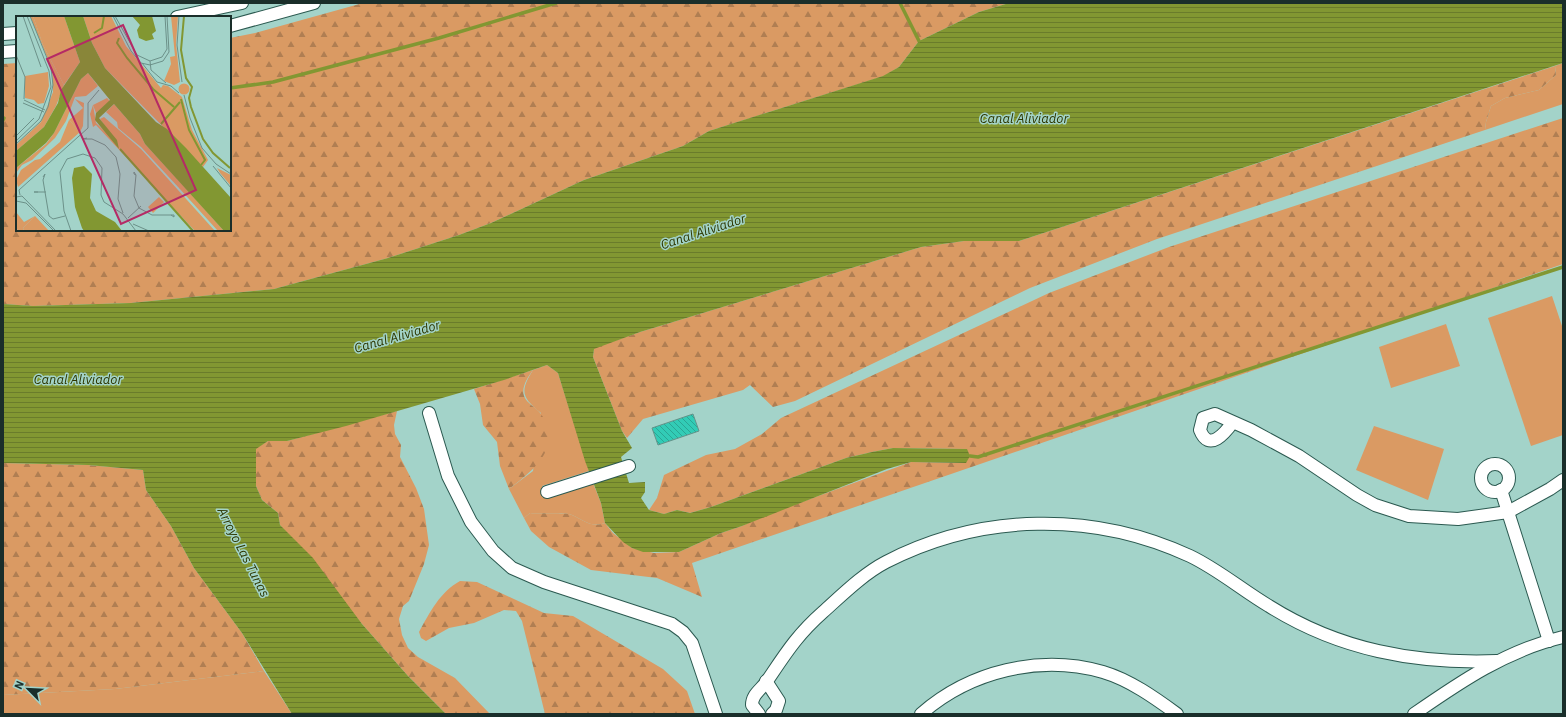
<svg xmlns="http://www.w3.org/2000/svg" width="1566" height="717" viewBox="0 0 1566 717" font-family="'IBM Plex Sans',sans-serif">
	<defs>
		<pattern id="forest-firs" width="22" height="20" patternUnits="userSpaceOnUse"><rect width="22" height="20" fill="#da9a63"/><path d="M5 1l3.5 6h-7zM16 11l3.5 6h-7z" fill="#b07e52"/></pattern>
		<pattern id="water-rules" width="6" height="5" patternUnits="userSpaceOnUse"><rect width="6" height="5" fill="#829732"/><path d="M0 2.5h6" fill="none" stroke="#6a7c2b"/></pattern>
		<pattern id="building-back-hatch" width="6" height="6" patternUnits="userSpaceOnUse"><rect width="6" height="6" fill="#32ccb6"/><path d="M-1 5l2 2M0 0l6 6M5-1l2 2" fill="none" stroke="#2aa694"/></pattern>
	</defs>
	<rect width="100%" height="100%" fill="#a3d3c9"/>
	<!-- grass -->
	<g fill="#da9a63">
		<polygon points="1563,63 1563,104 1485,130 1486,122 1491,106 1505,98 1539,90 1556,75 1555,66"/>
		<polygon points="1552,296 1563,329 1563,435 1531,446 1488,318"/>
		<polygon points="1446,324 1460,366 1391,388 1379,347"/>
		<path d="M547,365l11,8 31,98 -47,15 4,12 47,-15 8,20 4,20c-15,5 -21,-3 -33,-8 -7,-3 -32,-1 -42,-2l-6,5 -15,-29 24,-18 8,-58c-20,-16 -21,-22 -8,-43z"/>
		<polygon points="1374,426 1444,449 1428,500 1356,470"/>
		<polygon points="264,671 292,714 3,714 3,695 115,689"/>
	</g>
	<!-- forest -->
	<g fill="url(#forest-firs)">
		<polygon points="363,3 1009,3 979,12 919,41 899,67 884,76 709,131 683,146 584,180 491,223 459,235 388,258 274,289 131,303 33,306 3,304 3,64 17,63 17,230 230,230 230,38 255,33"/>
		<polygon points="1555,66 1556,75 1539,90 1505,98 1491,106 1486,122 1485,130 1157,239 1030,288 795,401 773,407 750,385 743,390 643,419 627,438 622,431 593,357 594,348 640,332 921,247 964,241 1019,241"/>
		<path d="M1563,118v146l-871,299 10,34 -45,-19 -66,-8 -42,-23 -18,-16 -7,-13 6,-5c10,1 35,-1 42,2 12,5 18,13 33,8l8,10 19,15 22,5 25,-1 42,-19 21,-7 19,-9 150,-55 55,1 1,-14 -74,-1 -21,4 -26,6 -135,49 -21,6 -13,-3 -13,4 -15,-4 8,-12 7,-23 42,-20 29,-6 27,-15 19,-16 268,-125 120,-46z"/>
		<path d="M533,370c-5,7 -12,17 -9,26 3,8 12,11 17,18 23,32 -7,56 -32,75l-9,-23 -3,-24 -14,-17 -3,-21 -6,-15z"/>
		<polygon points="397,411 394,425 395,434 401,445 400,457 416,488 424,509 429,545 424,564 409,601 403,606 399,619 402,635 408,648 418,657 455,678 490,714 446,714 408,676 362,624 280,525 278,513 262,500 256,486 256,448 268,441 287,441"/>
		<polygon points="3,463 88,465 143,470 146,490 171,526 194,568 242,633 264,671 115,689 3,695"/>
		<path d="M460,581l17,1 67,31 29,3 90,53 24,22 8,23h-150l-23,-93 -6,-10 -12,-1 -30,13 -25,5 -23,13 -5,-3 -2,-6c11,-20 21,-40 41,-51z"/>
	</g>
	<!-- water -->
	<polygon fill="url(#water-rules)" points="1009,3 1563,3 1563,63 1019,241 964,241 921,247 640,332 594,349 593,357 622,431 632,448 621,457 629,483 645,482 645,492 641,498 649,510 664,514 677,510 690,513 711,507 846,458 872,452 893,448 967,449 970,456 966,463 911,462 887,469 742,526 721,533 679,552 643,552 632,548 623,542 605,523 601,503 585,461 558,373 547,365 504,380 346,426 287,441 268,441 256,449 256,486 262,500 278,513 280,525 313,558 362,624 408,676 446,714 292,714 242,633 194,568 171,526 146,490 143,470 88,465 3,463 3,304 33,306 131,303 274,289 388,258 459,235 491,223 584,180 683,146 709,131 883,76 899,67 919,41 979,12"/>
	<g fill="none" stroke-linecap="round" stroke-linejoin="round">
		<!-- stream -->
		<g stroke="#829732" stroke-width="3.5">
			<polyline points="900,3 919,41"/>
			<polyline points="230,88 273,82 439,38 556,3"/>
			<polyline points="3,120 4,118"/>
			<polyline points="970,456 978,457 1563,267"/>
		</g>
	</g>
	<!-- building -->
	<polygon fill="url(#building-back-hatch)" stroke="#649289" points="693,414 699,431 658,445 652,428"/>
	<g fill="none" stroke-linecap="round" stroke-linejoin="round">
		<!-- street casing -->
		<g stroke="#2b5950" stroke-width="14">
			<g id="street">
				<polyline points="177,17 242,3"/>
				<polyline points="230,26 314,3"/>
				<polyline points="3,34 17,33"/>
				<polyline points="3,52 17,51"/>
				<polyline points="429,413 448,476 471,522 493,551 512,568 544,582 672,624 683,632 692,643 716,714"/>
				<path d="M1233,422c-8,11 -24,31 -33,8l3,-12 12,-4 36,16 48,26 58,39 18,10 34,11 49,3 50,-7 42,-23 13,-9"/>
				<circle cx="1495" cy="478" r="14"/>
				<polyline points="1501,490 1549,641"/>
				<polyline points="547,492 629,466"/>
				<polyline points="766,681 779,701 776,710 772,714"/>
				<path d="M759,714l-7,-9c0,-11 9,-15 15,-24 19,-28 30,-46 56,-69 19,-17 40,-38 63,-50 95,-49 207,-51 304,-6 29,14 52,34 79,50 70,44 146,58 228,55"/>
				<path d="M921,714c49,-43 119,-60 182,-42 27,8 52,26 74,42"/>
				<path d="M1414,714c46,-32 93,-64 149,-77"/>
			</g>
		</g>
		<!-- street -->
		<use href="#street" stroke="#fff" stroke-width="12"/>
	</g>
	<g text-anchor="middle" stroke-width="3" stroke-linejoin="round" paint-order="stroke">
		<!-- water labels -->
		<g font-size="13" font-style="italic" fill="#2d3700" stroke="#a3d3c9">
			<text x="1024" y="123">Canal Aliviador</text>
			<text transform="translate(703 231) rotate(-18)" y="5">Canal Aliviador</text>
			<text transform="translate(397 336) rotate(-16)" y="5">Canal Aliviador</text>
			<text x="78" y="384">Canal Aliviador</text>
			<text transform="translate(244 552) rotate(63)" y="5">Arroyo Las Tunas</text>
		</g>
	</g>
	<!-- overview -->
	<g transform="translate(16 16)">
		<rect width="215" height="215" fill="#a3d3c9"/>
		<path d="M14,0h3l10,29 21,40 -8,21 -12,21 -28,24v-6l25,-23 12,-30 -1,-23zM155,0h7l-2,28 4,38 -6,3 -10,-4 7,-17 -1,-7 5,-1zM162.5 73a5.5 5.5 0 1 1 11 0a5.5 5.5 0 1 1-11 0ZM91,82l3,3 -14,12 -3,-8zM53,104l11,12 -62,55 -2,-7 5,-10 14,-10 5,-1 20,-17zM201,152l14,7v11l-11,-13zM165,171l8,5 35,39h-6l-39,-43zM143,181l5,5 -11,11 -5,-6zM0,196l8,10 11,-6 -12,12 1,3h-6l-2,-4z" fill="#da9a63"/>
		<path d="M17,0h31l16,46 -16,23 -21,-40zM67,0h28l15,30 35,42 2,-3 5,1 14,11 10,33 16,30 -5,7 -98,-99 -13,-25zM72,57l10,13 -12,10 -11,1 -9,24 -11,17 -23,22 -10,5 -6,8v-5l30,-24 8,-11 27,-54zM59,83l9,4 -1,23 -3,6 -11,-12 14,-12zM98,88l26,30 5,10 44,48 -10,-4 -38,-41 -23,-19 -1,-6 -11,-10zM77,89l3,18 21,20 -17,-24 4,-2 37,32 74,82h-20l-99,-106 -3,2 -3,-13z" fill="#da9a63"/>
		<path d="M32,56l1,14 -5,17 -6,1 -4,-4 -9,-2v-22zM19,200l14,15h-25l-1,-3z" fill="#da9a63"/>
		<path d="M48,0h19l9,27 13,25 51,54 11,7 19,19 45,50v33h-7l-79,-87 -5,-10 -26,-30 -15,14 18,22 2,9 -24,-29 1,-7 14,-13 -22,-27 -7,6 -27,54 -8,10 -30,25v-17l28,-24 14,-24 3,-13 19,-28zM116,0h20l4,15 -4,3 2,5 -8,2 -7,-3 -2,-8 3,-5zM68,150l8,8 -2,24 6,13 19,11 7,9h-38l-2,-3 -7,-21 -3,-29 2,-10z" fill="#829732"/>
		<path fill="none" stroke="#829732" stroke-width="2" d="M168,0l-3,34 5,28 6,9 -3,11 2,9 12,32 10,14 17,15M78,17l8,-5 2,-12M103,22l-2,5 10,15 26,31 21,18M165,83l8,31 16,30 -4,5M145,108l19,-22M104,133l73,82"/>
		<path fill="none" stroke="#6c9189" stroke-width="1" d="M7,0l18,51M97,0l18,35 10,12 9,2 13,-4 6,-9 -2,-36M99,0l22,39 13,6 12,-4 5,-8 -2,-33M163,0l-2,29 5,37M0,39l9,22 -1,22M134,45l1,9 15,13M126,47l15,19 14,4 8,7M168,79l6,23 12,30 14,16 15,10M8,84l21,10M7,87l21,9M0,120l18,-18M71,122l-4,1h9l13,6 11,12 4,17 -2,25 5,14M0,125l23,-22 12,-32 -2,-16 -22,-55M0,128l25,-23 7,-14 5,-22 -2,-17 -21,-52M197,150l18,22M120,159l-2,-3v2l2,1 -2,21 5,12 13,7h19l3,2v-2h-3M27,161l2,-3 -2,6 6,36 4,3 12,-3M22,176h-4h12M4,179l-1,-5 69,-62v-25l11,-13M0,181l6,-1 34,35M0,185l10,2 28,28M112,202l13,-12M117,208l16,7M55,215l-7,-20 -4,-39 7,-13 16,-5 12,4 7,10 -1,27 3,7 19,12 13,17"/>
		<path fill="#b52a65" fill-opacity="0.15" stroke="#b52a65" stroke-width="2" d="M107,9l73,165 -75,34 -74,-165z"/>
		<rect width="215" height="215" fill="none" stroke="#1a2e2a" stroke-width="2"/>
	</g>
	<!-- border -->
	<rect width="1566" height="717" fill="none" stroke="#1a2e2a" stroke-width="8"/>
	<!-- north arrow -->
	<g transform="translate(28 689) rotate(294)" stroke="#a3d3c9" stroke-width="3" paint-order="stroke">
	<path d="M0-3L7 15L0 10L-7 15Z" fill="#1a2e2a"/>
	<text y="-6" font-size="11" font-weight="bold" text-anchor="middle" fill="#1a2e2a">N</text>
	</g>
</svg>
